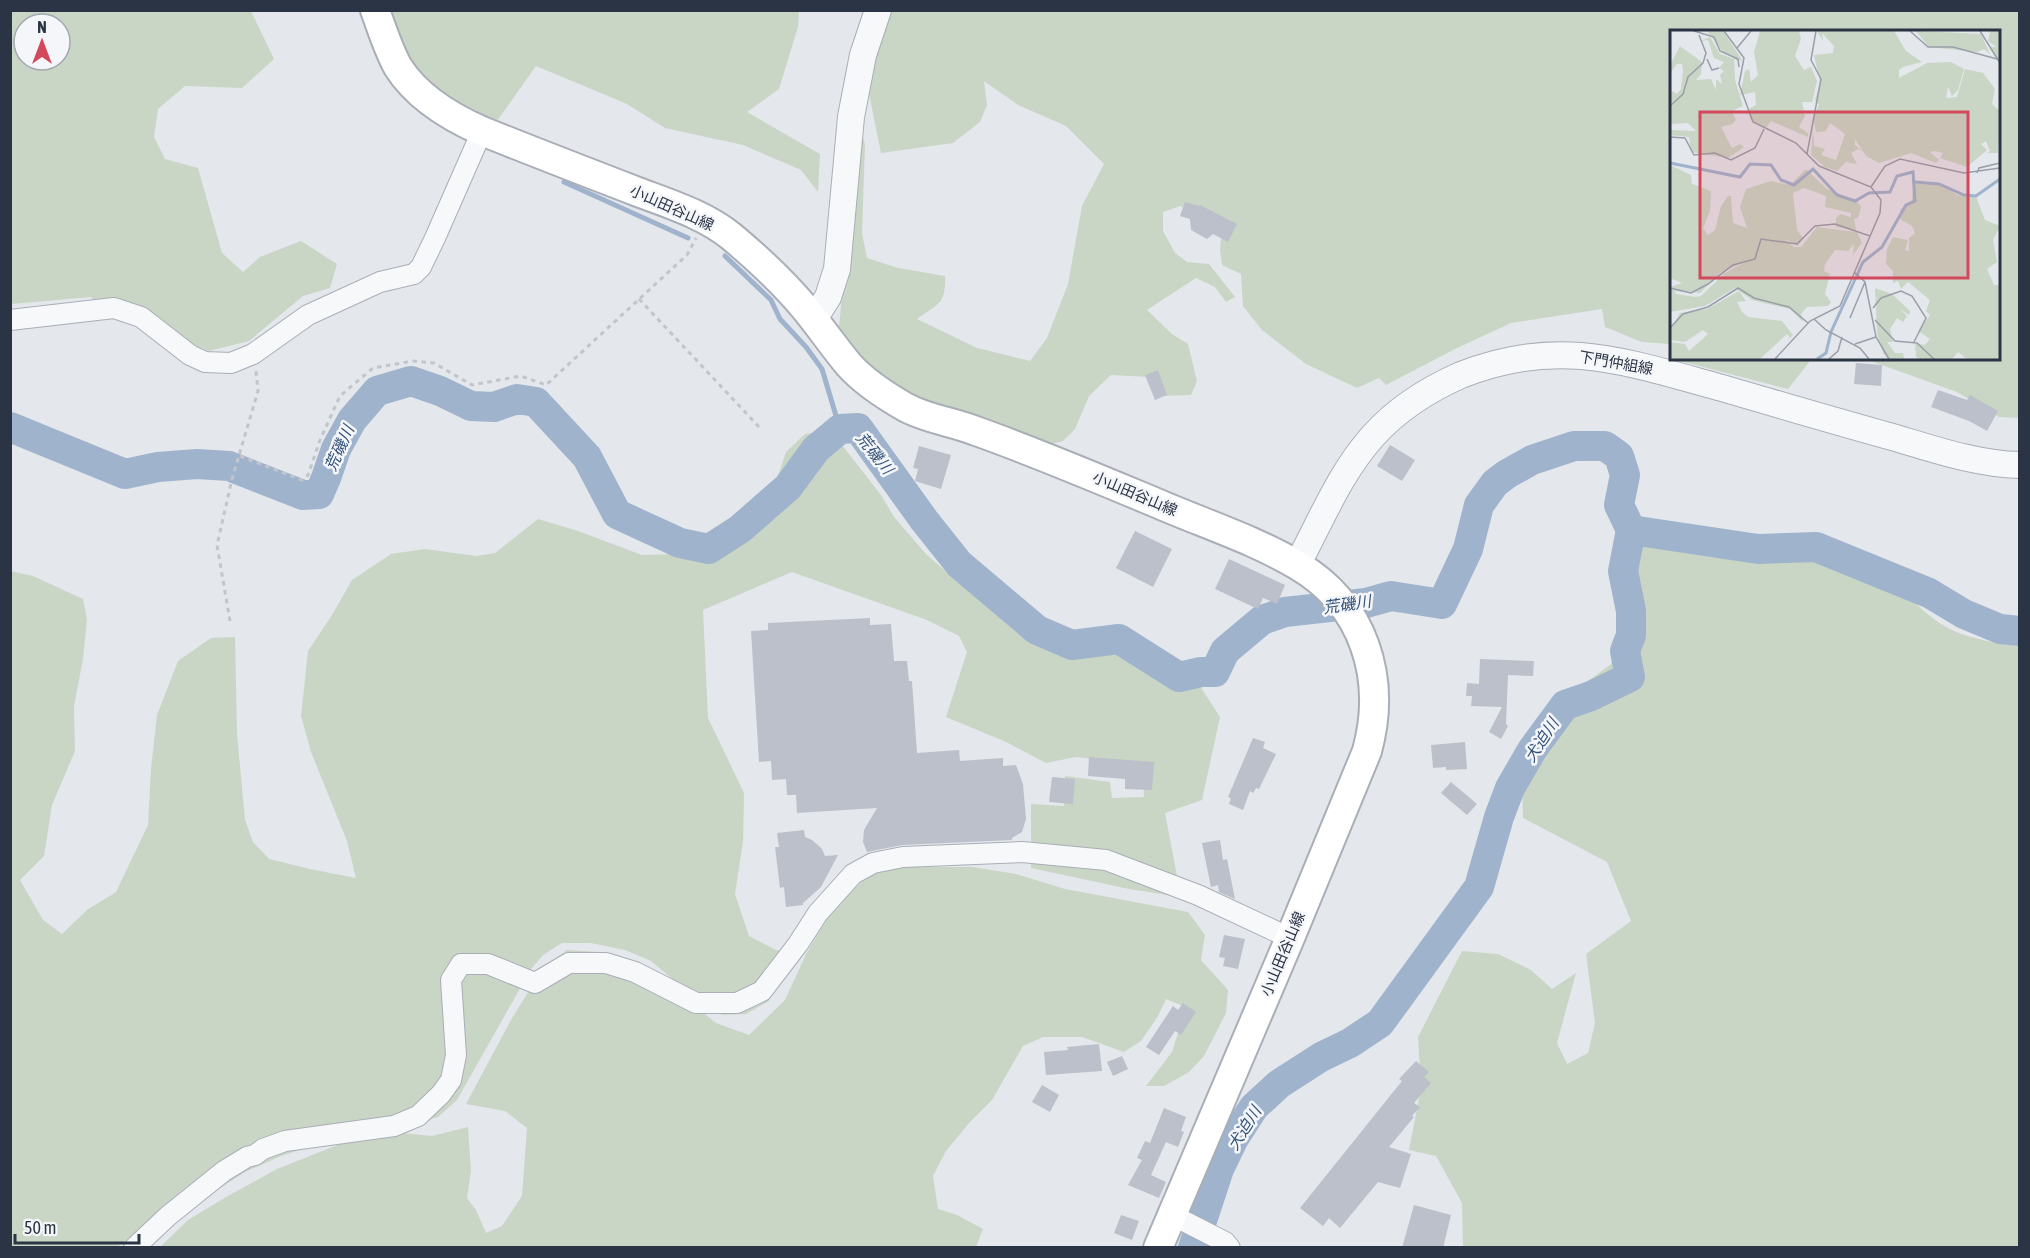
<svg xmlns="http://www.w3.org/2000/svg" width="2030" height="1258" viewBox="0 0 2030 1258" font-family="'Asap Condensed','Noto Sans JP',sans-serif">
	<rect width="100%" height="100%" fill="#e4e7ec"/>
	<!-- green -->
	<g fill="#c9d6c5" fill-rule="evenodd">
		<path d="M10,11h241l23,48 -32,29 -57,-2 -27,23 -4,28 11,22 33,9 24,85 21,19 17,-15 41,-16 36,23 -7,24 -27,8 -54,45 -40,10 -30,-13 -71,-24 -17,-17 -80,7zM24,24h36v36h-36z"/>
		<polygon points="366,11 799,11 798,27 779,89 747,112 820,154 818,192 801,170 743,145 665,128 627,104 536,66 497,121 448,97 383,58"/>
		<path d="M871,11h1148v407l-20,-1 -42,-25 -92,-33 133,-1v-326h-326l-1,312 -29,-2 -37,-15 -3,-18 -91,14 -56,26 -69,36 -7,-7 -22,10 -51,-24 -44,-34 -19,-24 -2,-32 -19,-9 -2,-16 2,-19 -42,-24 -17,6v19l12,22 12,9 22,2 26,33 -9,5 -11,-15 -19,-9 -49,32 25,24 16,10 9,37 -6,14 -32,1 -9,-19 -39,-2 -22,21 -14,33 -12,12 -20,5 -96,-30 -71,-38 -33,-39 -4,-11 19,-211 7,28 -3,88 5,25 31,10 47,8c1,30 -8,28 -28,43l60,29 53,13 17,-23 21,-54 14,-78 22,-42 -38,-38 -48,-21 -34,-24 3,24 -7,17 -27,21 -72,10 -16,-79z"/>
		<polygon points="1680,359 1805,358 1810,361 1788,389 1680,361"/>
		<polygon points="819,432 838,440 881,495 894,517 926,554 960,584 1021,617 1079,641 1151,654 1194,677 1220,717 1202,800 1165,813 1181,897 1129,889 1031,868 1031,804 1064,806 1065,776 1110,782 1112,798 1144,797 1142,764 1076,757 1046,763 1006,742 946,717 967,652 959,636 927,620 792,572 703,610 708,718 744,793 743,842 735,894 749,936 774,949 784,952 769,1001 746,1014 722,1015 688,992 651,961 625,950 591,943 562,943 543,955 531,969 457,1100 438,1117 415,1124 333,1139 281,1156 245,1172 197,1203 149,1222 117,1247 11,1247 10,571 33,576 83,599 87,619 83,659 74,706 75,751 52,805 44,856 20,880 43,920 62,934 87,910 116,892 148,825 151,769 157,715 178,661 211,638 235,637 237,734 245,820 253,842 269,859 310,869 356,878 347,841 311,752 301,716 308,651 332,615 352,580 391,554 425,549 476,556 495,553 538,519 578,531 642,555 682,554 717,537 752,516 770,499 786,452 805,434"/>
		<path d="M1639,534c41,14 83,21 127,18 16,0 34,-7 49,-11l33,32 30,-12c21,24 42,52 70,67 18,10 51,16 71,18v601h-556l-1,-44 -26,-47 -27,-6 12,-62 -3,-51 44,-86 36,3 33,16 21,19 24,-16 -19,70 10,21 21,-11 7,-30 -9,-69 45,-33 -24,-59 -84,-44 -2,-74 19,-27 71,-53 16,-48 -14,-52 7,-20z"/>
		<polygon points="906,867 973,867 1016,874 1065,889 1188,912 1205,935 1201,960 1228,990 1226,1013 1204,1056 1189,1072 1164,1086 1146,1086 1172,1052 1186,1007 1166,999 1158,1016 1141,1041 1124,1052 1082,1037 1043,1037 1023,1046 992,1100 970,1122 946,1151 933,1176 938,1209 957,1215 983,1229 976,1247 159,1248 188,1220 226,1197 277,1169 340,1144 402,1133 432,1136 468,1127 471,1171 467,1198 476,1210 486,1233 502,1226 522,1196 527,1128 505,1111 466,1104 511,1020 543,968 567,950 599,952 642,964 716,1023 749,1035 785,1000 807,952 832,911 863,880 884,868"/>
	</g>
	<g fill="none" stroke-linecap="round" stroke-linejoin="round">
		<!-- stream -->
		<g stroke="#9fb4cc" stroke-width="5">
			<polyline points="564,182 688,238"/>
			<polyline points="725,256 771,300 780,319 806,347 822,369 840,429"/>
		</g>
		<!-- river -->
		<g stroke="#9fb4cc" stroke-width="30">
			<polyline points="10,427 125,474 158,467 197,464 229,466 303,495 319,494 326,478 336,449 352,420 377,391 411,381 440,391 471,406 494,407 517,399 536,402 587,457 617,514 680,543 709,549 740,529 788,487 816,449 840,429 858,428 924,520 959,564 1037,630 1072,645 1119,639 1179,677 1201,672 1215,672 1225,651 1262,620 1285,612 1366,603 1391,596 1442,604 1468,549 1479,505 1495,483 1507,474 1532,460 1574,446 1605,446 1619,456 1625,475 1619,505 1631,530"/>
			<polyline points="1631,530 1758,549 1816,547 1929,593 1964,614 2000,629 2020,631"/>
			<polyline points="1193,1248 1219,1169 1234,1138 1254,1107 1279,1084 1321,1057 1350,1043 1380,1023 1479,887 1499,817 1510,788 1532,750 1565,705 1591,696 1630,677 1625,651 1631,635 1631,611 1623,571 1631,530"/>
		</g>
	</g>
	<!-- building -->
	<g fill="#bbc0ca">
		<polygon points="1185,202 1199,206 1200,205 1237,224 1228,242 1213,234 1207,239 1191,230 1190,219 1180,216"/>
		<polygon points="1856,363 1882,365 1881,386 1854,384"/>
		<polygon points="1158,370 1167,395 1155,400 1145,375"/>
		<polygon points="1938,390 1967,400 1970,395 1998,411 1987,431 1969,421 1931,407"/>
		<polygon points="1390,445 1415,460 1402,481 1377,466"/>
		<polygon points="919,446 951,455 941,489 915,481 918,469 913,468"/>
		<polygon points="1135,531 1172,549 1153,587 1116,568"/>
		<polygon points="1229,559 1285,585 1277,604 1263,598 1258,609 1215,589"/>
		<polygon points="870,618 870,625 891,624 894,661 907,661 909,681 912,681 917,753 959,750 960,761 1003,758 1003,766 1016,765 1023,784 1026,819 1022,832 1012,838 1012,840 902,845 867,852 863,842 864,830 877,808 797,813 796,795 787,795 786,779 772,780 771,761 759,762 751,631 768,630 768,623"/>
		<polygon points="1480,659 1534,661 1533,676 1508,675 1506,724 1508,726 1501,739 1489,732 1502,707 1471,706 1472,696 1466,696 1467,683 1479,684"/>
		<polygon points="1253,738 1265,742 1263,748 1276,754 1259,789 1256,788 1253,793 1250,791 1243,810 1229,804 1231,798 1228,797"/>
		<polygon points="1465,742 1467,769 1446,770 1446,767 1433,768 1431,745"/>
		<polygon points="1089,757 1154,762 1152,790 1125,789 1125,779 1088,776"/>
		<polygon points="1052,777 1075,779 1073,804 1049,802"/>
		<polygon points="1451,782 1477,804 1467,815 1441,793"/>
		<polygon points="804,830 805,837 812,840 822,849 825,856 838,855 821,887 803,903 803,905 786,907 784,887 780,888 775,847 779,847 777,833"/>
		<polygon points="1220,840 1223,860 1227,859 1235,899 1219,892 1218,885 1211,887 1202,843"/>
		<polygon points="1224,935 1245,939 1238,969 1223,966 1225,958 1219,957"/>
		<polygon points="1183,1003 1196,1012 1181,1035 1175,1031 1159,1055 1146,1047 1173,1006 1178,1010"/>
		<polygon points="1099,1044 1102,1071 1046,1075 1044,1052 1068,1050 1067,1047"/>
		<polygon points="1122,1056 1128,1069 1113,1076 1107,1062"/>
		<polygon points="1416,1061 1429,1072 1424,1077 1431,1083 1414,1103 1420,1107 1412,1116 1414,1117 1389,1147 1411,1154 1400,1188 1378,1182 1340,1228 1329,1218 1323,1226 1300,1208 1402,1081 1399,1079"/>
		<polygon points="1042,1085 1059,1095 1050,1112 1032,1102"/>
		<polygon points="1164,1108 1186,1117 1181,1131 1184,1132 1178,1147 1166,1142 1151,1175 1166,1182 1159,1198 1128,1185 1142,1160 1137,1158 1145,1141 1150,1143"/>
		<polygon points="1414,1205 1451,1215 1443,1248 1402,1248"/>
		<polygon points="1121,1215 1139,1221 1132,1240 1114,1233"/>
	</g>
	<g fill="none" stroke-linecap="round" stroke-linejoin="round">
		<!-- minor casing -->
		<g stroke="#a9aeb7" stroke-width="22">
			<g id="minor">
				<polyline points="10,320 114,308 141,317 190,355 205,362 231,363 253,354 308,315 380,282 414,274 421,267 435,238 482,131"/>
				<polyline points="1172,1215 1225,1242 1230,1248"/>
				<polyline points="134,1248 168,1216 224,1171 247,1157 255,1155 263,1149 285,1141 394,1126 418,1116 441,1094 451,1080 456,1055 451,980 461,964 488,964 535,983 569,963 606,963 635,972 696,1003 737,1003 762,991 798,944 818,913 853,874 873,863 903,857 1022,852 1106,860 1198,895 1290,938"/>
			</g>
		</g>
		<!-- tertiary casing -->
		<g stroke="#a9aeb7" stroke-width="28">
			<g id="tertiary">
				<polyline points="814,319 828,297 837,269 851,117 863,55 878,10"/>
				<path d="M1297,565c24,-44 42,-91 76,-129 25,-28 54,-46 88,-61 97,-39 166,-13 261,13 58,17 116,34 174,50 40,12 82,26 124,27"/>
			</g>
		</g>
		<!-- secondary casing -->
		<g stroke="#a9aeb7" stroke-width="32">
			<path id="secondary" d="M375,10c7,19 13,39 23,57 19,30 52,50 84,64 52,21 104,41 156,61 32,12 67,23 94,45 25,21 50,44 71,69 16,19 30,40 46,59 15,17 37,31 56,42 22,12 48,15 71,24 62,22 123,48 183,73 46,20 96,36 138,61 67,39 90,113 70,186l-77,187 -132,310"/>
		</g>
		<!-- path -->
		<g stroke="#c2c5cb" stroke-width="3" stroke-dasharray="4.5 4.5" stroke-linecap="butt">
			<polyline points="639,299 760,428"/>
			<polyline points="240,456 302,480 308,475 320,440 340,396 373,368 413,361 434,363 472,385 521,376 546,385 687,255 696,238"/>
			<polyline points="230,621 217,545 232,479 258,391 256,371"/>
		</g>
		<!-- minor -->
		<use href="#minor" stroke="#f7f8fa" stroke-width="20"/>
		<!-- tertiary -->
		<use href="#tertiary" stroke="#f7f8fa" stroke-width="26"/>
		<!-- secondary -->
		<use href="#secondary" stroke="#fff" stroke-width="28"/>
	</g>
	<g text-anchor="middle" stroke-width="5" stroke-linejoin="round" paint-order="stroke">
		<!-- street labels -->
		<g font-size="15" fill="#2b3445" stroke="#f4f6f9">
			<text transform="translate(672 208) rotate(24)" y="5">小山田谷山線</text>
			<text transform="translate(1616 363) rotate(10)" y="5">下門仲組線</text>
			<text transform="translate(1135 494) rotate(23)" y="5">小山田谷山線</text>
			<text transform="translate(1283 954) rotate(-67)" y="5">小山田谷山線</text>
		</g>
		<!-- water labels -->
		<g font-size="16" font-style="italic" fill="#34527a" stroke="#f4f6f9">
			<text transform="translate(339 448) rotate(-66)" y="6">荒磯川</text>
			<text transform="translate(875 453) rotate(51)" y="6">荒磯川</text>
			<text transform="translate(1347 604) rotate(-8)" y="6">荒磯川</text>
			<text transform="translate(1541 740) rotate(-57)" y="6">犬迫川</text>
			<text transform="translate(1244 1128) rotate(-58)" y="6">犬迫川</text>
		</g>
	</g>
	<!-- overview -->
	<g transform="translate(1670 30)">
		<rect width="330" height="330" fill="#e4e7ec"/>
		<path d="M37,1h16l19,29 -4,1 -16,-10zM90,1h39l2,8 -6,17 9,14 7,-3 6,14 -5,21h-10l3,14 -6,11 9,6v4l-37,-16 -5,7 -15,-8 -4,-10 9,-5 -1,-13 -15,3 5,-24 4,-2 2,13 7,-7 -4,-23zM147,1h77l12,20 16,11 -19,5 -4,3v8l28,-15 24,-1 13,7 -6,21 -6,6 -4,-9 -2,11 11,-1 8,-28 18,4 12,16 -3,15 8,7 -2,42h-11l3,-2 -4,-10 -5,3 6,6 -20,17 -27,-9 3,-5 -8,-2 -5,1 9,8 -3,3 -25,-10 -32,10 -13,-7 -11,-17v6l8,6 -5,-2 -7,4 6,11 -11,-2 -9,9 -12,-4 -14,-12 2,-27 1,18 11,3 -4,6 15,5 9,-26 -15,-11 -4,8 -10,1 -3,-14 6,-13 -4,-5 5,-18 -6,-27 19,-2 1,-7 -12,-13 1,8zM246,1l65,3 9,20 -6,-5 -7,3 -48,-5zM320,1h10v32l-10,-16h6l-8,-6zM40,7l10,17 14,5 1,21 8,26 -11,5 4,9 -4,4 -11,3 11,21 8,-4 4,3 -16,11 -37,-6 -2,-15 -19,-2v-5l26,1 -8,-8 -18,1v-34l7,4 4,-5 2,-19 -1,-6h-5l-7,9v-8l10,-19 22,16 -1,12 -5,6 15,-1 5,11v-11l6,5 -2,-9 4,-4 -5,-3 5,-6 -10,-4 -6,-18 -7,1zM0,135l21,10 1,9 19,7 -1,20 -7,17 5,7 7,-5 6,-24 7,-10h3l2,27 14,5 -7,-21 6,-18 25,-8 19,4 16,-16 21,20 30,12 4,6 -3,11 -4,1 2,11 -20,-3v-9l4,-4 11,3v-4l-26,-6 1,-11 -22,-8 -11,5 4,37 6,8 -5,8 -13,-7 9,8h7l16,-20 40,5 5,11 -9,12 1,-11 -6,7 -13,-1 -10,14 -1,7 6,3 -5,20 6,8 -3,4 -21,1 -6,7 2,8 -13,-13 -38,-9 -17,-12 -30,18 -35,6v-25l12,-4 -12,-5zM75,232l-20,11 -24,23 -5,1 -20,-3 -2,-3 26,2 20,-20zM269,153l18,12 19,2 9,23 15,6 -7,14 4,22 -10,7 7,16h6v74h-33l-9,-7 -6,7h-34l-2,-3 -1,-13 10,2 5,-6 -12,-8 12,-16 -4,-4 4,-11 -22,-18 -7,7 -3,-8 -5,2v-12l-7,-7 1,-15 6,-12 15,3 -3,10 4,1v-13l6,-5 -3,-7 -11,-6 -1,-10 12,-10 1,-16zM205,258l17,6 18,17 -1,4 -9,-6 7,7 -4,6 -6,-4 -7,11 3,13h-6l8,11h8l1,6h-16l-5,-6 -6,-20zM69,261l7,10 -9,1 5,10 6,5 34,4 11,14 -3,3 -3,-4 -27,25h-90v-17l15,2 4,7 19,-17 -5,-4 -18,12 -15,-2v-10l10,-17 27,-4z" fill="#c9d6c5" fill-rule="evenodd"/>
		<path fill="none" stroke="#9fb4cc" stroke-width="3" d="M0,133l70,14 10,-13 21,1 10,15 13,5 19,-16 24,26 18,6 14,-8 21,-1 7,-16 16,-4 2,29 -9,4 -24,42 -19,15 -32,70 -5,21 -9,6M245,152l24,2 25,11 12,1 24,-17"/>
		<path fill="none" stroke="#9a9fa9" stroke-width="1.5" d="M24,1l20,6 6,14 18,8 1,8M54,1l20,27 -5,26 14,38 43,21 23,23 52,21 10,13 -1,13 -40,93 -30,15 -35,38M240,1l18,16h25l44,12M310,1l20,32M67,18l14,-17M37,29l5,11 7,-2M0,76l13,-12 5,-17 15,-14 3,-10 -7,-18M0,107l15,1 9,17 21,-2 16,7 24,-12 9,-19M137,124l14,-75 -10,-19 5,-29M307,143l2,-5 21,-5M201,157l14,-21 15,-7 64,14 36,-5M330,206v22M184,242l11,10 11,55 13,22M0,258l21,5 17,-9 25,-19 22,-6 6,-20 36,5 18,-18 20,-2 35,12M203,278l8,-10 20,-7 11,5 14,22 -12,24M180,288l15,-36M144,289l12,11 34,18 9,11M205,290l20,21 22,2 17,16M0,298l13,-14 25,-7 30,-19 16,10 35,9 19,16M185,314l21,-7M159,329l9,-8 4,-14"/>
		<path fill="#d1495b" fill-opacity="0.15" stroke="#d1495b" stroke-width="3" d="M30,82h268v166h-268z"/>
		<rect width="330" height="330" fill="none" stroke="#2b3445" stroke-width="3"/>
	</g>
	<!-- border -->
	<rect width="2030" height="1258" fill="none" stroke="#2b3445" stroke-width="24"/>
	<!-- north arrow -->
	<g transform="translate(42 42)"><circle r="28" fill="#f4f6f9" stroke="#a4a8b1" stroke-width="1.5"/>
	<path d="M0-4.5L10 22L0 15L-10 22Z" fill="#d1495b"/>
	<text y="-9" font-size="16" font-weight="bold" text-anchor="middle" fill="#2b3445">N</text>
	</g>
	<!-- scale -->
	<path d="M15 1234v9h124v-9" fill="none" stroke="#2b3445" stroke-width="3"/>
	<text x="24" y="1234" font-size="18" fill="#2b3445" stroke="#f4f6f9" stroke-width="4.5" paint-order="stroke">50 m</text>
</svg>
